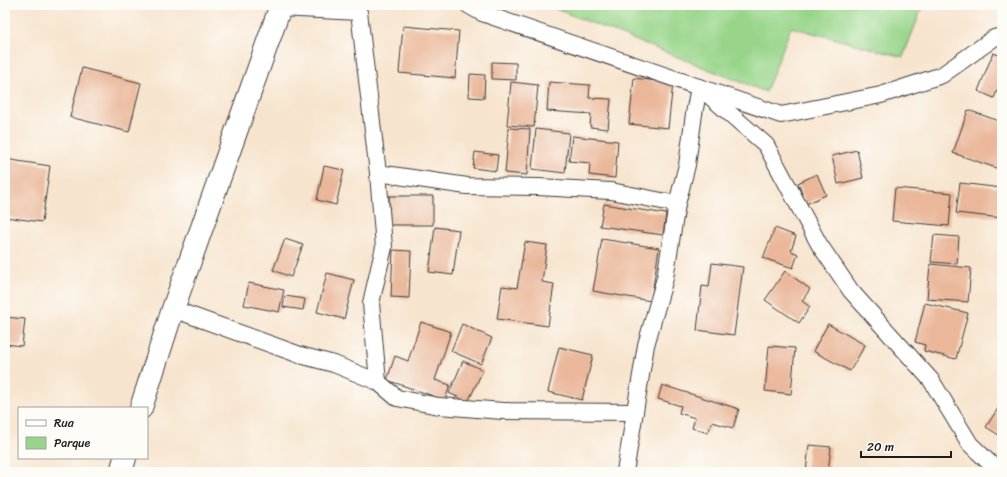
<svg xmlns="http://www.w3.org/2000/svg" width="1007" height="477" viewBox="0 0 1007 477" font-family="Sriracha,sans-serif">
	<rect width="100%" height="100%" fill="#fdfcf7"/>
	<filter id="ink" filterUnits="userSpaceOnUse"><feTurbulence type="fractalNoise" baseFrequency=".025" numOctaves="2"/><feDisplacementMap in="SourceGraphic" scale="8" xChannelSelector="R" yChannelSelector="G"/><feConvolveMatrix kernelMatrix="1 2 1 2 8 2 1 2 1" color-interpolation-filters="sRGB"/></filter>
	<filter id="wash" filterUnits="userSpaceOnUse"><feTurbulence type="fractalNoise" baseFrequency=".012" numOctaves="4" result="noise"/><feDisplacementMap in="SourceGraphic" scale="16" xChannelSelector="R" yChannelSelector="G"/><feGaussianBlur stdDeviation="0.9" result="paint"/><feColorMatrix in="noise" values="0 0 0 0 0 0 0 0 0 0 0 0 0 0 0 0 0 1.4 0 .05"/><feComposite in="paint" operator="in"/></filter>
	<g filter="url(#wash)">
		<rect width="100%" height="100%" fill="#f7e4ce"/>
		<!-- green -->
		<polygon fill="#98d58a" stroke="#5a7853" points="546,5 923,5 903,57 791,27 766,92"/>
		<g id="blocks">
			<!-- building -->
			<g fill="#eab79a">
				<polygon points="403,26 459,31 455,78 399,73"/>
				<polygon points="993,53 1002,56 1002,79 994,98 978,91"/>
				<polygon points="492,62 516,63 516,80 492,79"/>
				<polygon points="82,68 141,83 129,132 70,117"/>
				<polygon points="470,74 485,75 484,98 469,97"/>
				<polygon points="634,78 673,83 668,128 629,124"/>
				<polygon points="511,82 538,85 534,127 507,125"/>
				<polygon points="549,82 590,85 589,98 611,99 608,129 590,127 591,114 547,111"/>
				<polygon points="968,110 1002,122 1002,170 953,153"/>
				<polygon points="509,128 530,129 527,175 505,173"/>
				<polygon points="536,129 569,133 565,173 532,169"/>
				<polygon points="572,136 618,141 615,178 589,175 590,163 569,161"/>
				<polygon points="857,150 863,178 838,184 832,156"/>
				<polygon points="475,152 498,155 496,171 473,168"/>
				<polygon points="5,159 50,166 42,222 5,217"/>
				<polygon points="324,166 344,170 336,205 317,200"/>
				<polygon points="817,174 826,195 806,204 798,183"/>
				<polygon points="960,183 1002,188 1002,218 956,213"/>
				<polygon points="895,188 952,193 949,226 892,221"/>
				<polygon points="389,196 433,196 433,225 390,225"/>
				<polygon points="604,204 666,214 663,235 600,226"/>
				<polygon points="435,227 459,230 453,275 429,272"/>
				<polygon points="775,228 796,236 791,251 798,254 793,268 763,258"/>
				<polygon points="934,235 959,237 957,264 931,262"/>
				<polygon points="285,239 303,245 291,277 273,270"/>
				<polygon points="602,239 659,248 651,301 593,291"/>
				<polygon points="525,242 547,245 542,282 554,284 548,326 497,319 502,286 517,288"/>
				<polygon points="393,250 411,251 409,298 391,297"/>
				<polygon points="712,263 743,267 734,335 697,330 702,286 709,287"/>
				<polygon points="930,264 971,268 968,302 927,299"/>
				<polygon points="785,271 810,289 802,301 810,307 799,323 765,300"/>
				<polygon points="327,273 354,280 344,319 317,312"/>
				<polygon points="249,283 284,290 279,312 244,305"/>
				<polygon points="285,296 305,299 303,310 283,307"/>
				<polygon points="925,303 968,313 956,359 924,351 925,345 915,342"/>
				<polygon points="5,317 25,319 22,346 5,344"/>
				<polygon points="421,322 451,332 435,380 450,385 445,400 387,380 395,356 408,361"/>
				<polygon points="462,324 492,338 481,364 451,351"/>
				<polygon points="828,324 865,345 850,371 813,351"/>
				<polygon points="769,346 795,348 791,394 765,391"/>
				<polygon points="559,347 593,355 582,400 548,392"/>
				<polygon points="463,361 483,370 468,402 449,393"/>
				<polygon points="662,385 739,409 733,428 712,422 708,433 692,428 695,418 679,413 681,406 658,399"/>
				<polygon points="1002,402 1002,437 986,427"/>
				<polygon points="809,445 831,447 828,472 806,472"/>
			</g>
		</g>
	</g>
	<g filter="url(#ink)">
		<use href="#blocks" fill-opacity="0" stroke="#3d3a37" stroke-width="1"/>
		<g fill="none" stroke-linecap="round" stroke-linejoin="round">
			<!-- lane casing -->
			<g stroke="#3d3a37" stroke-width="18">
				<g id="lane">
					<polyline points="468,5 482,13 781,115 881,95 942,75 994,38 1002,36"/>
					<polyline points="280,8 359,12 378,173 384,247 371,303 378,382"/>
					<polyline points="705,92 766,145 819,244 851,291 931,380 970,444 999,472"/>
					<polyline points="378,173 467,186 538,187 611,191 677,204"/>
					<polyline points="173,309 300,355 334,364 378,382 397,398 439,406 503,411 635,412"/>
					<polyline points="625,472 646,345 665,278 677,204 687,165 694,114 699,87"/>
				</g>
			</g>
			<!-- street casing -->
			<g stroke="#3d3a37" stroke-width="24">
				<g id="street">
					<polyline points="141,408 173,309 281,5"/>
					<polyline points="121,472 125,458"/>
				</g>
			</g>
			<!-- lane -->
			<use href="#lane" stroke="#fff" stroke-width="16"/>
			<!-- street -->
			<use href="#street" stroke="#fff" stroke-width="22"/>
		</g>
	</g>
	<!-- margin -->
	<rect width="1007" height="477" fill="none" stroke="#fdfcf7" stroke-width="20"/>
	<!-- legend -->
	<rect x="18" y="407" width="130" height="52" fill="#fdfcf7" stroke="#a3a29f"/>
	<rect x="26" y="420" width="20" height="6" fill="#ffffff" stroke="#a3a29f"/>
	<text x="54" y="427" font-size="12" fill="#1c1c1c">Rua</text>
	<rect x="26" y="437" width="20" height="12" fill="#98d58a" stroke="#a3a29f"/>
	<text x="54" y="447" font-size="12" fill="#1c1c1c">Parque</text>
	<!-- scale -->
	<path d="M861 451v6h90v-6" fill="none" stroke="#1c1c1c" stroke-width="2"/>
	<text x="867" y="451" font-size="12" fill="#1c1c1c" stroke="#fdfcf7" stroke-width="3" paint-order="stroke">20 m</text>
</svg>
